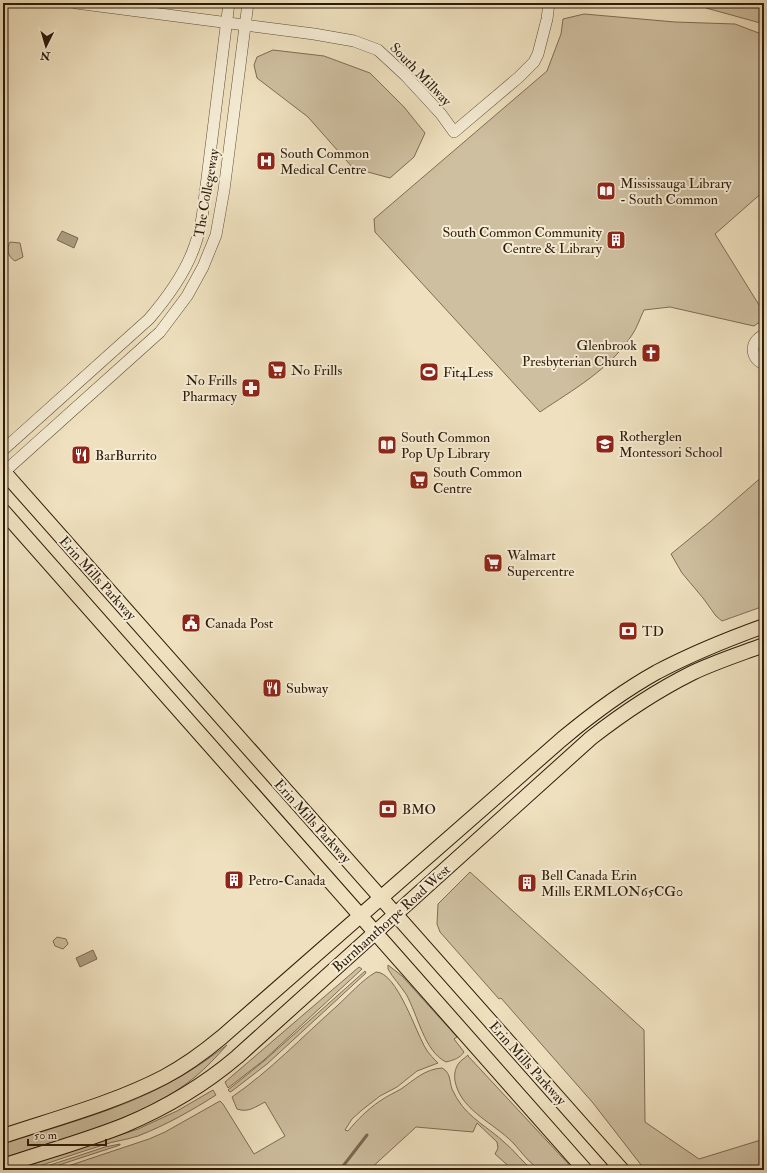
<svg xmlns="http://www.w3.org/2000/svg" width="767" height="1173" viewBox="0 0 767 1173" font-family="'IM FELL Double Pica',serif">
	<rect width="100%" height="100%" fill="#efe1bf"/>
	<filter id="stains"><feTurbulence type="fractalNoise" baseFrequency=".005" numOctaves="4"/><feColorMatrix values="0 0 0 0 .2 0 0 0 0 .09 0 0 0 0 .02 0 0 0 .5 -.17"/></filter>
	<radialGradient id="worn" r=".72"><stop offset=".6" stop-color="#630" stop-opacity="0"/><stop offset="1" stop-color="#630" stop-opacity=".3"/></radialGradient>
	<!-- green -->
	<g fill="#cebfa0" stroke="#7e6c54">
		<polygon points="707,3 764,3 764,24 706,8"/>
		<path d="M584,14l91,8 60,2 29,11v156l-49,43 49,79v6l-10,7 -84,-19 -26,3c-4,8 -7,18 -12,25 -23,35 -58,54 -92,77l-165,-180 -1,-13 173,-148 14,-37 2,-15z"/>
		<polygon points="273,50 324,56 370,73 404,107 425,133 414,157 390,178 353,168 308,117 257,78 254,65 257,57"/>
		<path d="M10,242l10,1 3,14 -8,4c-7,-4 -9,-12 -5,-19z"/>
		<polygon points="764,475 764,606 722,621 716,616 703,598 682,573 671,554 710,522"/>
		<polygon points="470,872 644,1030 645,1122 699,1159 764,1139 764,1170 645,1170 593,1103 501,998 499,999 440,932 437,924 438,904"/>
		<polygon points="57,937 66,939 68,944 63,949 55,946 53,941"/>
		<path d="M388,965l14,11 55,61 -3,2 10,13c-4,6 -10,8 -18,10 -22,-11 -28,-47 -40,-68 -6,-9 -13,-16 -18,-25z"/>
		<polygon points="359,967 362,969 264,1060 228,1088 225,1082"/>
		<polygon points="365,971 366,973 267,1064 232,1091 230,1092 228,1090 264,1061"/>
		<path d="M376,972c21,0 40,61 50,77 3,5 8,10 12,14l-21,8 -20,16 -17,9 -18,14 -10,9 -7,11 3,1c9,-11 20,-22 32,-30 7,-5 14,-8 21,-12 13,-9 24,-20 41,-21 9,5 7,12 10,21 2,4 4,8 6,11 11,18 31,28 46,42 11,9 18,20 29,28h-20l-18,-16 3,-6 -1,-6 -20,-19 -4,9 -57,-5 -47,43h-313l93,-31 16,-7 55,-31 3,3 31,50 31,-18 -20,-34c-10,5 -17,11 -28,7l-5,-12c38,-26 70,-60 105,-91 12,-11 25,-26 39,-34z"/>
		<path d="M227,1045c-10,11 -20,22 -32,32 -51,42 -129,60 -192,81v-14c48,-16 99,-29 144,-50 29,-13 55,-30 80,-49z"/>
		<path d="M468,1055v1l106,114c-10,0 -21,2 -31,0 -13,-3 -25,-24 -35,-32 -19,-17 -48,-30 -53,-57 -1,-6 0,-13 4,-18 2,-3 6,-5 9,-8z"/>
		<path d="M213,1090l3,5c-25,16 -50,30 -78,41 -12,4 -24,5 -35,9 -26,8 -51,17 -76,25h-12l123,-41 39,-18z"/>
		<polygon points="120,1144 120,1145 44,1170 35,1170 105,1147"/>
	</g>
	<!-- water -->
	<g fill="#ad9d81" stroke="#7a6951">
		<polygon points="62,231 78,238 74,248 57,240"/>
		<polygon points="93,950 97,959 80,967 76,958"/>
	</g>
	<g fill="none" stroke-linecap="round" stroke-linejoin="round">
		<!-- stream -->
		<polyline stroke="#7a6951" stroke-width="3" points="340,1170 367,1135"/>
		<!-- minor casing -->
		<g stroke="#5e4c36" stroke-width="12">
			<g id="minor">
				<polyline points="76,3 314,34 354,41 378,50 405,75 441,114 454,132 519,77 534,62 538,54 547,19 549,3"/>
				<path d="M764,335c-15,6 -14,24 0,29"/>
				<path d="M3,450l146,-131c18,-21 37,-47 46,-74 3,-8 5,-18 7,-27l27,-215"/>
				<polyline points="3,473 160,332 187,296 203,267 216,235 224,190 248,3"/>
			</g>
		</g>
		<!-- major casing -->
		<g stroke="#2d1a08" stroke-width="16">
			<g id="major">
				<polyline points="3,471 622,1170"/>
				<polyline points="3,511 585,1170"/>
				<path d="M3,1136c54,-18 111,-33 161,-59 21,-11 40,-25 58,-40l340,-298c30,-25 61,-48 95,-67 34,-18 71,-33 107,-46"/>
				<path d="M3,1166c41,-14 82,-25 122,-41 40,-17 79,-40 112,-68l354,-319c32,-25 65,-47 101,-65 23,-11 48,-19 72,-28"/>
			</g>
		</g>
		<!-- minor -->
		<use href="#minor" stroke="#f5ecd5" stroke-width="11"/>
		<!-- major -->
		<use href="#major" stroke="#efe1bf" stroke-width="14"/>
	</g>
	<!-- icons -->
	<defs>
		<g id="hospital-square" transform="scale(1)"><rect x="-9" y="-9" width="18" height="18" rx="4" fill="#8f2418" stroke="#f5ecd5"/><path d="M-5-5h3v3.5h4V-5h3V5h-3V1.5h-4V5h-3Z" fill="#fff"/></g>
		<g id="library-square" transform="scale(1)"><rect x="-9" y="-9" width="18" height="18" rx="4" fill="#8f2418" stroke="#f5ecd5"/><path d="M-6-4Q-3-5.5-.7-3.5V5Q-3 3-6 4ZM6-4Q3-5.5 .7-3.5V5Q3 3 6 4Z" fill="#fff"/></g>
		<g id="building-square" transform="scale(1)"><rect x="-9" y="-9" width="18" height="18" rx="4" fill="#8f2418" stroke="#f5ecd5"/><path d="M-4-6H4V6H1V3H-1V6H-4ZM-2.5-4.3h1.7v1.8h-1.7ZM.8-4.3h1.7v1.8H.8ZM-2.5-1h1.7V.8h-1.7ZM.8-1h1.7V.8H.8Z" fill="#fff"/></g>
		<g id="church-square" transform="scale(1)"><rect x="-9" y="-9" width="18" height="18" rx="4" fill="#8f2418" stroke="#f5ecd5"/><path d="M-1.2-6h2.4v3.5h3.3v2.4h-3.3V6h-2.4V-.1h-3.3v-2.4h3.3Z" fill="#fff"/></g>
		<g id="supermarket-square" transform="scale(1)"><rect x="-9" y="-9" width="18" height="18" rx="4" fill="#8f2418" stroke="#f5ecd5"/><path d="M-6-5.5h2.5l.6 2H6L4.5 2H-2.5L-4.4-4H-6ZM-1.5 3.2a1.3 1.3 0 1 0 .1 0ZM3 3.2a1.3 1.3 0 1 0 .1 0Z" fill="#fff"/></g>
		<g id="stadium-square" transform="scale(1)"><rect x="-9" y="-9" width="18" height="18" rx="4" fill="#8f2418" stroke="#f5ecd5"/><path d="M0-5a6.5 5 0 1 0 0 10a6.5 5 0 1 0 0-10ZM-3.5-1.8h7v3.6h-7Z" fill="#fff"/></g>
		<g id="pharmacy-square" transform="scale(1)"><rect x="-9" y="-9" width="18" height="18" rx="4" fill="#8f2418" stroke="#f5ecd5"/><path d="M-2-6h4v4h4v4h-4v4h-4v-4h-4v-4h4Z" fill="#fff"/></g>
		<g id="school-square" transform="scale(1)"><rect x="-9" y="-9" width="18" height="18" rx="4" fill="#8f2418" stroke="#f5ecd5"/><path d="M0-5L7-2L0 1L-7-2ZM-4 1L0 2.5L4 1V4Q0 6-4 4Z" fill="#fff"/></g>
		<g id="restaurant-square" transform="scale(1)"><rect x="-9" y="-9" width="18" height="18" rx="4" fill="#8f2418" stroke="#f5ecd5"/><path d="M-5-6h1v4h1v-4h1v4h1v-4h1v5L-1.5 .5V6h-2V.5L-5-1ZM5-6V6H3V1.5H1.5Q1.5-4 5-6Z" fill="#fff"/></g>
		<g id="civic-square" transform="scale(1)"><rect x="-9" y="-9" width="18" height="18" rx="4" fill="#8f2418" stroke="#f5ecd5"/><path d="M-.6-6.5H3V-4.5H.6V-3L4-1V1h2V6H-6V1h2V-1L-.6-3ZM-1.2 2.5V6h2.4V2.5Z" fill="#fff"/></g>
		<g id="bank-square" transform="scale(1)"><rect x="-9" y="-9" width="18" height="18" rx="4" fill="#8f2418" stroke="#f5ecd5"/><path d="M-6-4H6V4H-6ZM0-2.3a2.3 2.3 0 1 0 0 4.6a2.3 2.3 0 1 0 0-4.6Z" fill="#fff"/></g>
	</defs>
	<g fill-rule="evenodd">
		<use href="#hospital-square" x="266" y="161"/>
		<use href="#library-square" x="606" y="191"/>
		<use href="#building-square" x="616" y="240"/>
		<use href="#church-square" x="651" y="353"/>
		<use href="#supermarket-square" x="277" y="370"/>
		<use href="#stadium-square" x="429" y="372"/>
		<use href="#pharmacy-square" x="251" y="388"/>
		<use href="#school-square" x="605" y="444"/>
		<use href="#library-square" x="387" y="445"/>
		<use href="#restaurant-square" x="81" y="455"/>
		<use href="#supermarket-square" x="419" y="480"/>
		<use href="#supermarket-square" x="493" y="563"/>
		<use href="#civic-square" x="191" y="623"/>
		<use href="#bank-square" x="628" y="631"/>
		<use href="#restaurant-square" x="272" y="688"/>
		<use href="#bank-square" x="388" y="809"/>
		<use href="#building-square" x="234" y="880"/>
		<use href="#building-square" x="527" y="883"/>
	</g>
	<g text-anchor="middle" stroke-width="4" stroke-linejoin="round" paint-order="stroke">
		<!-- street labels -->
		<g font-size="14" fill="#2d1a08" stroke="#f5ecd5">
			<text transform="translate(421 74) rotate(46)" y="5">South Millway</text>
			<text transform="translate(206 193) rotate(-80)" y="5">The Collegeway</text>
			<text transform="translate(98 578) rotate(48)" y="5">Erin Mills Parkway</text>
			<text transform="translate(313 821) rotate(48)" y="5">Erin Mills Parkway</text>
			<text transform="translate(391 918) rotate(-42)" y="5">Burnhamthorpe Road West</text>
			<text transform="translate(528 1063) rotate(48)" y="5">Erin Mills Parkway</text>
		</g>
		<!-- poi labels -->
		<g font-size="14" fill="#2d1a08" stroke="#f5ecd5" text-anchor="start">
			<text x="280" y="158">South Common<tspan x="280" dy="16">Medical Centre</tspan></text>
			<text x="620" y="188">Mississauga Library<tspan x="620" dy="16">- South Common</tspan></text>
			<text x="602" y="237" text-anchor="end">South Common Community<tspan x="602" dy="16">Centre &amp; Library</tspan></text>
			<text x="637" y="350" text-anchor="end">Glenbrook<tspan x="637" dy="16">Presbyterian Church</tspan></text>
			<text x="291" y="375">No Frills</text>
			<text x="443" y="377">Fit4Less</text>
			<text x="237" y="385" text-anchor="end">No Frills<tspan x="237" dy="16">Pharmacy</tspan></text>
			<text x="619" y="441">Rotherglen<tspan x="619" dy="16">Montessori School</tspan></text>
			<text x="401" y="442">South Common<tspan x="401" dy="16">Pop Up Library</tspan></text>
			<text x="95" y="460">BarBurrito</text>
			<text x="433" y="477">South Common<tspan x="433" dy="16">Centre</tspan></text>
			<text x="507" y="560">Walmart<tspan x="507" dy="16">Supercentre</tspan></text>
			<text x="205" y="628">Canada Post</text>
			<text x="642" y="636">TD</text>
			<text x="286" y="693">Subway</text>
			<text x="402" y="814">BMO</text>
			<text x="541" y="880">Bell Canada Erin<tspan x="541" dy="16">Mills ERMLON65CG0</tspan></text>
			<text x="248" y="885">Petro-Canada</text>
		</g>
	</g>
	<!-- margin -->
	<rect width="767" height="1173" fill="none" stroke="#efe1bf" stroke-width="16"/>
	<rect x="4" y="4" width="759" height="1165" fill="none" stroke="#2d1a08" stroke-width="2"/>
	<rect x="8" y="8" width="751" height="1157" fill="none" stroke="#2d1a08"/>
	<!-- north arrow -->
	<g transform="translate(46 46) rotate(185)" stroke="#f5ecd5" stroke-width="3" paint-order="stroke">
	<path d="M0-3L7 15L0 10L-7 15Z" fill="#2d1a08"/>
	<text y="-6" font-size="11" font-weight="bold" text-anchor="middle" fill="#2d1a08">N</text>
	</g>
	<!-- scale -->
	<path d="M28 1139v6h78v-6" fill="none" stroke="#2d1a08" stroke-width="2"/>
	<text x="34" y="1139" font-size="12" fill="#2d1a08" stroke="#f5ecd5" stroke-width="3" paint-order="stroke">50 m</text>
	<rect width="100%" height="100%" filter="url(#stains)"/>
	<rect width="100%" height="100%" fill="url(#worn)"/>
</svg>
